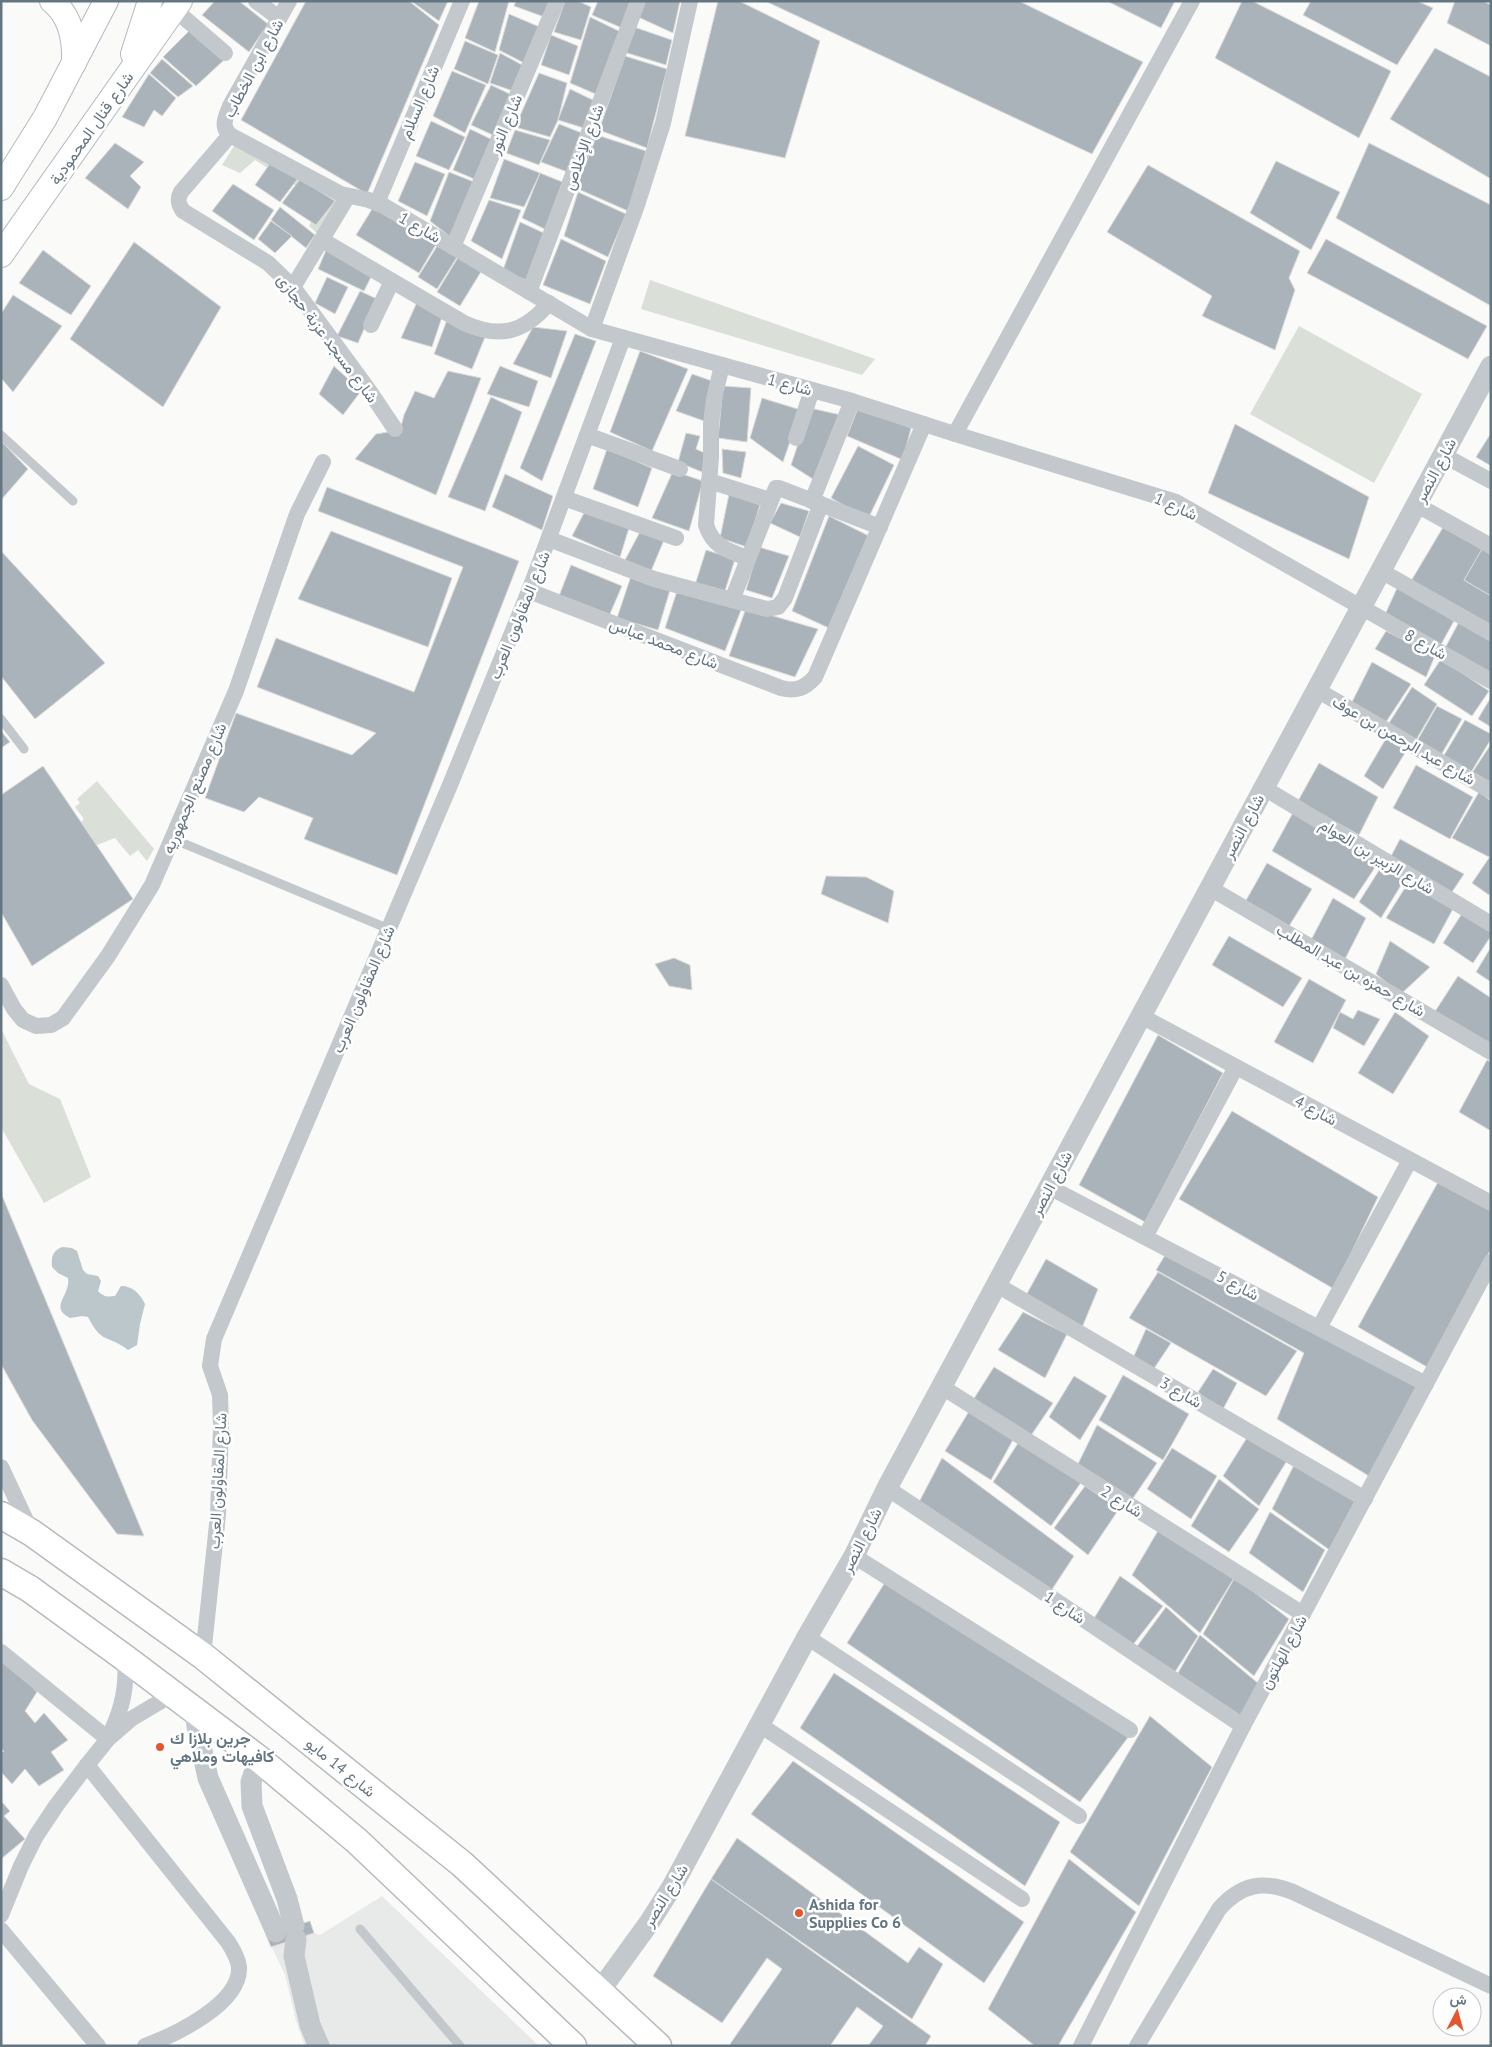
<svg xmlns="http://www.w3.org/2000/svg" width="1492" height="2047" viewBox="0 0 1492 2047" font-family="'PT Sans',Vazirmatn,sans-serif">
	<rect width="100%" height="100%" fill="#fafaf8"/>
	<!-- built -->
	<polygon fill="#e8e9e9" points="382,1896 539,2046 305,2046 296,2021 285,1975 266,1935 310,1921 314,1933 320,1935"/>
	<!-- green -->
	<g fill="#dadfd7">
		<polygon points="236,143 340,199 319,235 309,226 322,202 255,160 240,173 222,165"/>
		<polygon points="650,280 875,359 862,375 641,309"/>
		<polygon points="1299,326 1422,394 1374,483 1250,414"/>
		<polygon points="97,781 154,849 147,861 138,850 130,856 115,838 97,845 79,824 84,819 75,807 80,803 77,799"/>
		<polygon points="1,1029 29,1084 60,1099 91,1177 44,1203 1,1127"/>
	</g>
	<!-- water -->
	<path fill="#bbc7cb" d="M62,1247l10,1 5,3 6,19 4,4 11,2 3,5 -3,10c6,6 9,6 17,5l6,-10c12,0 19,8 24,18l-5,20 -3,21 -9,5c-20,-16 -26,-5 -40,-33l-6,-1 -12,2c-22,-11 1,-22 -2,-40l-10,-5 -6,-6c-1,-11 1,-16 10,-20z"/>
	<!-- building -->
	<g fill="#aab3b9" stroke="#dcdcda">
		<polygon points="215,1 239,1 268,24 249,52 202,15"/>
		<polygon points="306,1 409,1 439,25 367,194 241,120"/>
		<polygon points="411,1 448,1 439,21"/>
		<polygon points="479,1 509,1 495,52 465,38"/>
		<polygon points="516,1 553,1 547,18 514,6"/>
		<polygon points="565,1 578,1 591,7 581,40 554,32"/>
		<polygon points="598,1 632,1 622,28 592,15"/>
		<polygon points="642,1 680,1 673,33 638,17"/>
		<polygon points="718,1 739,1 820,41 785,158 685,136"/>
		<polygon points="765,1 1019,1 1143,62 1092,154"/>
		<polygon points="1107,1 1175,1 1161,28"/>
		<polygon points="1242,1 1252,1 1391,71 1359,138 1215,58"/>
		<polygon points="1311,1 1417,1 1433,8 1397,65 1303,15"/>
		<polygon points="1455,1 1483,1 1491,5 1491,46 1447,23"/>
		<polygon points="509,14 542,28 526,64 499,50"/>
		<polygon points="590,17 623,33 598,95 570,83"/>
		<polygon points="634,27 672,40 666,65 624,52"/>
		<polygon points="189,31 224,60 196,86 163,57"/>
		<polygon points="551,35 578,46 569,75 541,65"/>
		<polygon points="465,41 498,55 488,84 454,69"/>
		<polygon points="1435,48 1491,77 1491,179 1390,119"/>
		<polygon points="500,53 526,67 516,92 490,83"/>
		<polygon points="625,56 667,69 647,148 599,130"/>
		<polygon points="162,59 193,86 178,97 150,73"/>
		<polygon points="452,71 486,85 465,133 433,116"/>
		<polygon points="539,73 567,83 558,120 550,137 515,127"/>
		<polygon points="149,74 176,98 162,116 154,110 144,127 122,117"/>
		<polygon points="491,85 514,96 495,136 471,125"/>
		<polygon points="570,89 597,102 587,129 558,120"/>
		<polygon points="431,121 465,137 449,170 416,156"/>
		<polygon points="559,124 582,133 570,173 541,162"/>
		<polygon points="470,129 495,141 479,181 453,170"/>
		<polygon points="515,130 550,140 539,165 506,153"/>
		<polygon points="597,135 646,151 628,211 576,188"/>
		<polygon points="115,143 144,162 130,176 141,187 128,209 85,178"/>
		<polygon points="1369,143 1491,205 1491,306 1336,218"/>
		<polygon points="504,159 540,173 524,207 490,198"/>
		<polygon points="1276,161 1340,192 1311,250 1250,213"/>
		<polygon points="271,162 299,177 280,202 255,185"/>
		<polygon points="415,162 445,174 427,216 398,201"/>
		<polygon points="1148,165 1300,251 1289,278 1295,290 1275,350 1202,316 1212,296 1107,232"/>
		<polygon points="449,172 474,182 453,239 430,221"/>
		<polygon points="540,173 565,183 549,231 522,218"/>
		<polygon points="300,179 335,201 316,225 282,203"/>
		<polygon points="233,184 274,210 254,240 212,211"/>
		<polygon points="578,192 626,214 608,257 564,236"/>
		<polygon points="489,200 521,210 502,259 471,241"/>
		<polygon points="374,206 438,241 419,273 356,235"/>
		<polygon points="280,207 315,235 306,248 271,220"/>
		<polygon points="271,221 292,236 275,253 258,239"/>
		<polygon points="520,222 546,234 530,282 503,270"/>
		<polygon points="561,239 606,261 590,304 543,285"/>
		<polygon points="1326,239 1487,326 1468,359 1307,273"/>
		<polygon points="134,242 221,307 163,407 70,339"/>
		<polygon points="439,243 459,254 437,289 418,277"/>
		<polygon points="327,248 373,273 364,291 318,269"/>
		<polygon points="43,250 91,286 71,315 19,283"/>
		<polygon points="460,254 482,270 460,306 437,292"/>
		<polygon points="327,277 348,287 335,314 315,303"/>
		<polygon points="360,291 377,299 358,343 337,336"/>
		<polygon points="13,295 62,326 13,392 1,378 1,314"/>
		<polygon points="417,302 442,317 432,347 401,338"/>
		<polygon points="447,320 485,337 472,369 434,354"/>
		<polygon points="533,327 567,331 551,378 513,364"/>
		<polygon points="575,334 596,341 542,481 520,468"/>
		<polygon points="640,351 688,369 652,451 610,432"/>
		<polygon points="334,366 361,391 343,415 319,394"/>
		<polygon points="500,366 538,381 529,407 487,394"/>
		<polygon points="448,371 481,378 436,495 355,459 376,434 400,430 404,415 415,391 434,398"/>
		<polygon points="692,374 715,382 707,422 676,411"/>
		<polygon points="723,386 751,388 747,442 718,438"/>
		<polygon points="491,397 522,412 485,511 448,497"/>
		<polygon points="762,398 801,410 783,462 750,438"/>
		<polygon points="810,408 841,415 816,481 791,465"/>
		<polygon points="858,408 911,428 903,460 847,436"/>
		<polygon points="1235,424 1369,497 1349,559 1208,493"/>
		<polygon points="686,433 700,436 696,449 707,454 702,472 678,462"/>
		<polygon points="1491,433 1491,466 1476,457"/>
		<polygon points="1,441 28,469 1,500"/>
		<polygon points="858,446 894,465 868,519 831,498"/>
		<polygon points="607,449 652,468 638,507 593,489"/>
		<polygon points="722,449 746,452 741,478 723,473"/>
		<polygon points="673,471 703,481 689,531 652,518"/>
		<polygon points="505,474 553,496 542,530 492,507"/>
		<polygon points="327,487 519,561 397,875 304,839 313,818 259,797 244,812 205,798 236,713 352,755 376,733 257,687 276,638 414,692 463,567 318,511"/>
		<polygon points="729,494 760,505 747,547 720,538"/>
		<polygon points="781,503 809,511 800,537 770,523"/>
		<polygon points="585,511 629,528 620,557 572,536"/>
		<polygon points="829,516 869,536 831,629 792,611"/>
		<polygon points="1445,524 1484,547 1464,580 1491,596 1491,629 1411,581"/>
		<polygon points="641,530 664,540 651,571 625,560"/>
		<polygon points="331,531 452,578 428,647 298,599"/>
		<polygon points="759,547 789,556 772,598 746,590"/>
		<polygon points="1482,549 1491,555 1491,596 1464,580"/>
		<polygon points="706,550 735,559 724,594 695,585"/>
		<polygon points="1,551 105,663 35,719 1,676"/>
		<polygon points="571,565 622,586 609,616 559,596"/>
		<polygon points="631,576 670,590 658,630 617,618"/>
		<polygon points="1398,586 1454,621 1439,648 1383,619"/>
		<polygon points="678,588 741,610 725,651 665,628"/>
		<polygon points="746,608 818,629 795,677 729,656"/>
		<polygon points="1460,620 1491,638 1491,670 1488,676 1444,650"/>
		<polygon points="1386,631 1435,656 1426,677 1375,649"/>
		<polygon points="1441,659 1489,691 1472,716 1424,685"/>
		<polygon points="1372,662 1411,684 1386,722 1351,704"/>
		<polygon points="1412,687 1437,704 1416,740 1389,723"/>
		<polygon points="1491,697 1491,727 1478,719"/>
		<polygon points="1437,706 1462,719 1441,755 1416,743"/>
		<polygon points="1465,720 1491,734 1491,739 1470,774 1443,757"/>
		<polygon points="1,731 10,742 1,748"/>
		<polygon points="1388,735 1408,748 1383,789 1364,776"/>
		<polygon points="1491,744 1491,787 1472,773"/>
		<polygon points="1319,763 1378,797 1359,835 1298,801"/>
		<polygon points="1416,765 1473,797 1450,839 1393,808"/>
		<polygon points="43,766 133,899 32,966 1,912 1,795"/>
		<polygon points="1479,792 1491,801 1491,854 1489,857 1452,838"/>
		<polygon points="1295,809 1380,860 1354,899 1272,851"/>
		<polygon points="1400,839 1464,874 1448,898 1389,860"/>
		<polygon points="1491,855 1491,891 1489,895 1472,883"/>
		<polygon points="1267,863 1312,889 1286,931 1244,904"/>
		<polygon points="1383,864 1406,877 1381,918 1359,902"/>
		<polygon points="826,876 866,877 894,891 888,923 821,894"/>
		<polygon points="1410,880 1454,907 1434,944 1386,918"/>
		<polygon points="1333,898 1366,918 1344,961 1310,942"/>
		<polygon points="1463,912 1491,930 1491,936 1473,963 1443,943"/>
		<polygon points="1229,936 1302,978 1283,1007 1212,965"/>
		<polygon points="1390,941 1430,967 1401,994 1376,974"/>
		<polygon points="1491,947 1491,982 1476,972"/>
		<polygon points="674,958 690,965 692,990 669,986 655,964"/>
		<polygon points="1458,976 1491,998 1491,1048 1434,1013"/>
		<polygon points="1309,979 1346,1000 1313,1063 1274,1042"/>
		<polygon points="1358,1010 1380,1019 1364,1046 1333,1028 1340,1012 1353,1019"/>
		<polygon points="1395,1012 1429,1036 1393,1094 1358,1073"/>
		<polygon points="1158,1035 1223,1073 1145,1222 1079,1185"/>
		<polygon points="1487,1060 1491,1062 1491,1131 1459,1112"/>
		<polygon points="1232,1111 1378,1197 1334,1289 1179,1199"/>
		<polygon points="1438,1182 1491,1211 1491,1249 1427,1367 1358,1327"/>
		<polygon points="1,1193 144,1536 117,1534 32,1420 1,1364"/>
		<polygon points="1167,1252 1419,1386 1372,1478 1277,1419 1304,1353 1156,1270"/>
		<polygon points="1046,1259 1098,1289 1081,1330 1024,1299"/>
		<polygon points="1158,1272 1297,1351 1266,1396 1129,1318"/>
		<polygon points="1023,1312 1067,1334 1045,1378 998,1350"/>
		<polygon points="1146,1329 1171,1343 1153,1370 1133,1358"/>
		<polygon points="994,1367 1053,1403 1030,1437 973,1400"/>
		<polygon points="1213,1369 1237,1383 1222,1411 1198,1392"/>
		<polygon points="1123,1375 1189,1414 1163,1460 1099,1420"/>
		<polygon points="1074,1376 1107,1396 1080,1440 1049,1417"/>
		<polygon points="971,1408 1015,1436 991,1480 945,1451"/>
		<polygon points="1097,1425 1157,1463 1131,1501 1077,1466"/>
		<polygon points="1248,1436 1288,1459 1259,1506 1223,1476"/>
		<polygon points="1020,1440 1082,1481 1051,1526 993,1482"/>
		<polygon points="1172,1448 1217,1476 1191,1519 1147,1489"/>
		<polygon points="942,1458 1074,1556 1049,1594 918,1504"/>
		<polygon points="1295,1463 1359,1503 1331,1551 1272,1509"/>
		<polygon points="1219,1479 1259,1509 1229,1552 1191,1526"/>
		<polygon points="1085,1486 1119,1509 1088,1555 1054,1528"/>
		<polygon points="1270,1512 1325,1550 1303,1592 1249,1553"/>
		<polygon points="1159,1529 1234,1578 1200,1633 1132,1575"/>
		<polygon points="889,1576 1129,1736 1080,1802 847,1643"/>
		<polygon points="1120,1576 1163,1606 1132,1646 1093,1620"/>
		<polygon points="1235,1577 1289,1619 1254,1676 1203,1634"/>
		<polygon points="1166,1607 1198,1636 1173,1675 1135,1649"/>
		<polygon points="1200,1635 1259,1684 1238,1719 1175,1678"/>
		<polygon points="7,1659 37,1692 25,1711 35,1723 44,1713 68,1740 51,1752 64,1770 39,1786 25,1769 12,1784 1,1772 1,1753 4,1751 1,1749 1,1663"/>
		<polygon points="834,1673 1060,1822 1025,1886 800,1728"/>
		<polygon points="1150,1716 1212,1767 1139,1906 1070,1852"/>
		<polygon points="793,1761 1024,1922 984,1983 751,1814"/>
		<polygon points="1,1801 10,1811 4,1816 25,1839 1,1859"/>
		<polygon points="737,1838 908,1963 919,1947 943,1964 912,2019 711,1879"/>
		<polygon points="1069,1859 1136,1912 1058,2046 1035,2046 988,2009"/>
		<polygon points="711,1879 931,2036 925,2046 868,2046 883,2026 857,2007 830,2046 732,2046 730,2044 782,1969 767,1958 722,2023 653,1976"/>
		<polygon points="310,1921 314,1933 271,1947 266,1935"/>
	</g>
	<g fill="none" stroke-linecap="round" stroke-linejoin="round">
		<!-- secondary casing -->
		<g stroke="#b3babf" stroke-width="26">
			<g id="secondary">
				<path d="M52,1c19,15 23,39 22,62"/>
				<polyline points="133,54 150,1"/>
				<polyline points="1,188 45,118 106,1"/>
				<polyline points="1,255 180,1"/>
			</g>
		</g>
		<!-- primary casing -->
		<g stroke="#b5babe" stroke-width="29">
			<g id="primary">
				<polyline points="1,1515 32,1533 203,1656 462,1864 658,2046"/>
				<polyline points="1,1572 30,1589 125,1658 259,1759 357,1841 573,2046"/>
			</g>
		</g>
		<!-- service -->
		<g stroke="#c3c8cc" stroke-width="9">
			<polyline points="1,435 73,501"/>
			<polyline points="1,719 24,749"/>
			<polyline points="173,839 389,929"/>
			<polyline points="360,1929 460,2046"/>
		</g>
		<!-- minor -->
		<g stroke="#c3c8cc" stroke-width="16">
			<polyline points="256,1 279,18"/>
			<path d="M289,1l-59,105c-4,11 -10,20 0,29l111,59 28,6 15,6 208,123 260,72 103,33 221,68 315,179"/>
			<polyline points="174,9 225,53"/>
			<path d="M230,135l-49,57c-4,7 -3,12 2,19l85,52 25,24 75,102 27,40"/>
			<polyline points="377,203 462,1"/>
			<path d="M322,240l142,83c35,16 60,10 85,-20"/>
			<polyline points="453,247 557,1"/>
			<polyline points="293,287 348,196"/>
			<polyline points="529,292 638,1"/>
			<polyline points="371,325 392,281"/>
			<polyline points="592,329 637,205 663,123 690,1"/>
			<path d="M722,365l-8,34 -3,25v33l-5,68c7,22 22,26 42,33"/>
			<polyline points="955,434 1192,1"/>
			<polyline points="587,435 680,469"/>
			<polyline points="796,438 812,390"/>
			<polyline points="1443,455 1491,481"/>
			<polyline points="709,481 770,500"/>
			<polyline points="564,498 676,538"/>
			<polyline points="812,501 852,401"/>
			<polyline points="1417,505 1491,546"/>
			<polyline points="549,539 654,579 732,600 767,609 778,607 785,598 821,504"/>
			<polyline points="1381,571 1491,633"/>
			<path d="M529,591l252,97c15,4 24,0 34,-11l109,-253"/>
			<polyline points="732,600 776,488 779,488 880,527"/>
			<polyline points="1317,690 1491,791"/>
			<polyline points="1264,788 1491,924"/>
			<polyline points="1210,888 1491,1052"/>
			<polyline points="1,985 14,1009 23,1020 36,1026 51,1025 63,1018 108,956 152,885 236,691 297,514 323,462"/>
			<polyline points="1141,1016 1491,1203"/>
			<polyline points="1049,1187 1426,1384"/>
			<polyline points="1145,1237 1236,1067"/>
			<polyline points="997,1285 1365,1499"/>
			<polyline points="1319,1328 1410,1160"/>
			<polyline points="942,1387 1303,1614"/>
			<polyline points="1,1467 31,1531"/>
			<polyline points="887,1488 1243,1726"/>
			<polyline points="854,1556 1130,1730"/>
			<polyline points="807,1637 1079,1816"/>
			<polyline points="1,1652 108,1739"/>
			<polyline points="203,1656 218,1515 221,1426 220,1395 210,1366 214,1339 450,785 529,591 623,338"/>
			<polyline points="760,1725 1022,1899"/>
			<path d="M111,1732c12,-25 16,-47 14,-74"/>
			<path d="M87,1765l141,177c5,8 10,16 11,25 2,37 -65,68 -94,79"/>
			<polyline points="1,1915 21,1866 36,1836 56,1806 87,1765 108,1739 131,1719 173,1694"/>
			<polyline points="1,1930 98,2046"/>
			<polyline points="1081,2046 1243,1726 1491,1262"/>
			<path d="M1137,2046l82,-137c22,-25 44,-29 74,-17l198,94"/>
		</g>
		<!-- tertiary -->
		<g stroke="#c3c8cc" stroke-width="21">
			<polyline points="195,1711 198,1733 208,1778 276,1932"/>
			<polyline points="259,1759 251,1782 252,1806 287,1899 294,1926"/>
			<polyline points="296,1939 294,1956 310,2025 319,2046"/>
			<polyline points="599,1992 649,1923 673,1885 807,1637 854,1556 887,1488 1491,366"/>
		</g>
		<!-- secondary -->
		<use href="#secondary" stroke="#fff" stroke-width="24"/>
		<!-- primary -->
		<use href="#primary" stroke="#fff" stroke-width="26"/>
	</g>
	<!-- markers -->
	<g fill="#e4572e" stroke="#fff" stroke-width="2">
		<circle cx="160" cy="1747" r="5"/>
		<circle cx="799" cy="1913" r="5"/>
	</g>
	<g text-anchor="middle" stroke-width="5" stroke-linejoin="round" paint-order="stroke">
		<!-- street labels -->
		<g font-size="16" fill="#657683" stroke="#fff">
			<text transform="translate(253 68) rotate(-62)" y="6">شارع ابن الخطاب</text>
			<text transform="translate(419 102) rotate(-67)" y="6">شارع السلام</text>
			<text transform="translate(505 124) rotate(-67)" y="6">شارع النور</text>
			<text transform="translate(91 128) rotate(-55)" y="6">شارع قنال المحمودية</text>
			<text transform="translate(583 147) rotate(-70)" y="6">شارع الإخلاص</text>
			<text transform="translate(420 227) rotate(30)" y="6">شارع 1</text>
			<text transform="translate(328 338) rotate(53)" y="6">شارع مسجد عزبة حجازى</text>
			<text transform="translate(790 384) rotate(15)" y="6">شارع 1</text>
			<text transform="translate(1435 470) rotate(-62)" y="6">شارع النصر</text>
			<text transform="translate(1176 506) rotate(24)" y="6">شارع 1</text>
			<text transform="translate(519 615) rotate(-68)" y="6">شارع المقاولون العرب</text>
			<text transform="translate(664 643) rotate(21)" y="6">شارع محمد عباس</text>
			<text transform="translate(1426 644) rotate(29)" y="6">شارع 8</text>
			<text transform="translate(1404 740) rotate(30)" y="6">شارع عبد الرحمن بن عوف</text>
			<text transform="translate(194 788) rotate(-67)" y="6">شارع مصنع الجمهوريه</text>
			<text transform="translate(1243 826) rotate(-62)" y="6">شارع النصر</text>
			<text transform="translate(1377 856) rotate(31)" y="6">شارع الزبير بن العوام</text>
			<text transform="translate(1351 970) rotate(30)" y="6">شارع حمزه بن عبد المطلب</text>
			<text transform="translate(363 989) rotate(-67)" y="6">شارع المقاولون العرب</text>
			<text transform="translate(1316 1110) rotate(28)" y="6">شارع 4</text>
			<text transform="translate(1051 1183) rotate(-62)" y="6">شارع النصر</text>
			<text transform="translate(1238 1285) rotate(28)" y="6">شارع 5</text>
			<text transform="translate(1181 1392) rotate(30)" y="6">شارع 3</text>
			<text transform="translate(217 1481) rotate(-87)" y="6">شارع المقاولون العرب</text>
			<text transform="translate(1122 1501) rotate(32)" y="6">شارع 2</text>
			<text transform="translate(861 1540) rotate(-63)" y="6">شارع النصر</text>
			<text transform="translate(1065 1607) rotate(34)" y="6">شارع 1</text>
			<text transform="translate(1283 1652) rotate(-62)" y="6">شارع الهلتون</text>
			<text transform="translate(341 1767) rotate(39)" y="6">شارع 14 مايو</text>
			<text transform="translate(665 1895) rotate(-58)" y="6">شارع النصر</text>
		</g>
		<!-- poi labels -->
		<g font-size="16" font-weight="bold" fill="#657683" stroke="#fff" text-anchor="start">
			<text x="170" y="1744">جرين بلازا ك<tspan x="170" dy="18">كافيهات وملاهي</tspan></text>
			<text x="809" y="1910">Ashida for<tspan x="809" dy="18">Supplies Co 6</tspan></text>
		</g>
	</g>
	<!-- border -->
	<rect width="1492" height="2047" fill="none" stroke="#657683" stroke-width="5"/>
	<!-- north arrow -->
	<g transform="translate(1457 2012) rotate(6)"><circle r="24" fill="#ffffff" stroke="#c1c8cd"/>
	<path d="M0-4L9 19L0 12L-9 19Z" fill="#e4572e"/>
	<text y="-8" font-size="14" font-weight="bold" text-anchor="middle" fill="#657683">ش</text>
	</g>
</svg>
